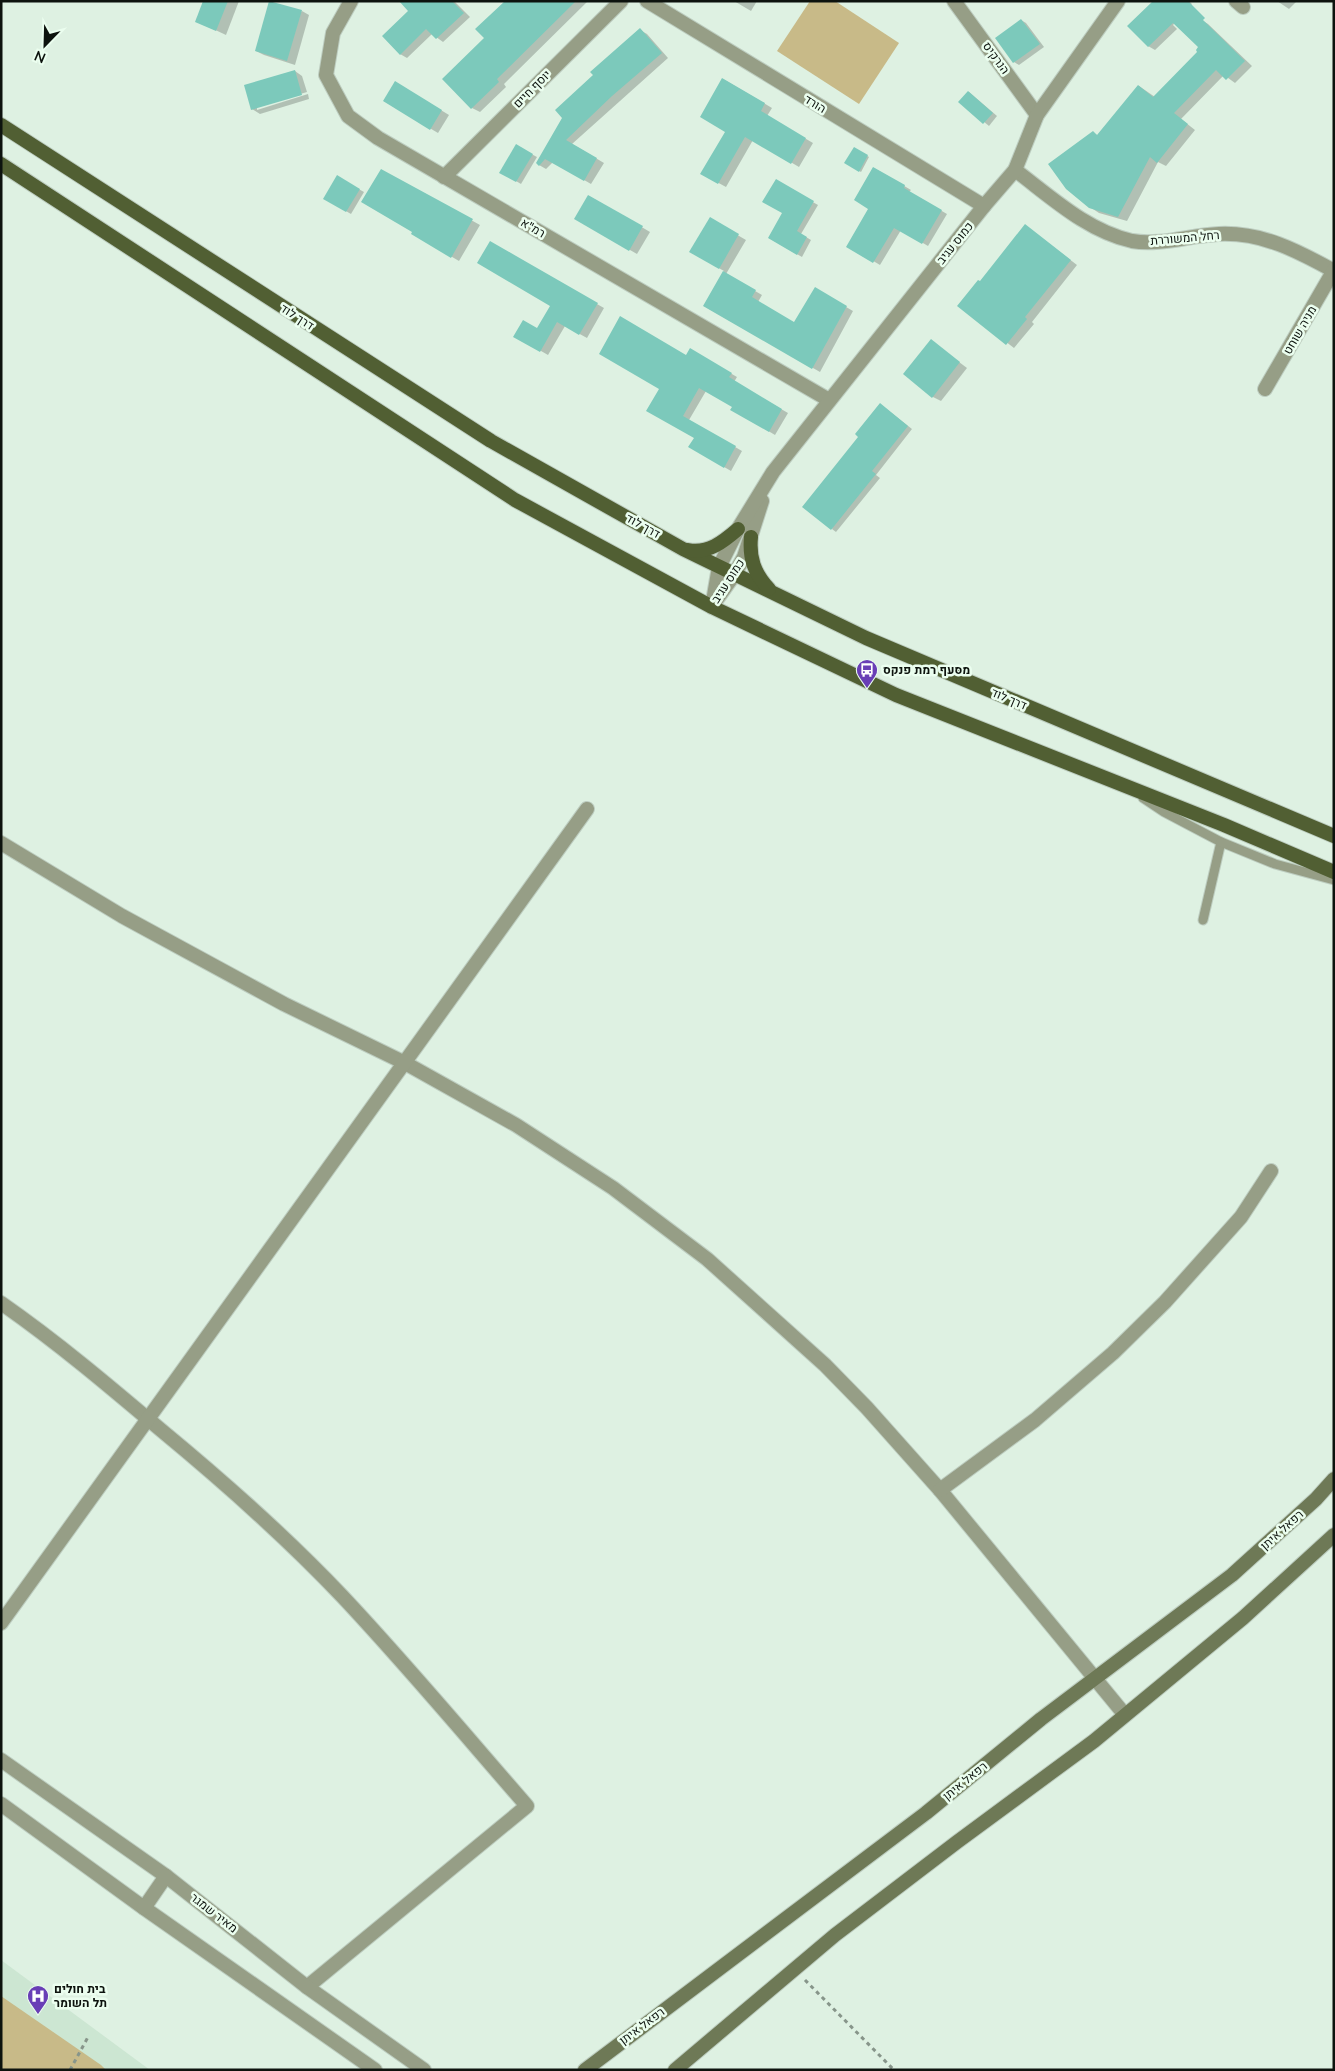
<svg xmlns="http://www.w3.org/2000/svg" width="1335" height="2071" viewBox="0 0 1335 2071" font-family="Mulish,Heebo,sans-serif">
	<rect width="100%" height="100%" fill="#def1e2"/>
	<!-- built -->
	<polygon fill="#cce6d2" points="1,1960 150,2070 1,2070"/>
	<!-- green -->
	<g fill="#c8ba88">
		<polygon points="810,1 835,1 899,43 859,104 777,51"/>
		<polygon points="1,1996 101,2065 106,2070 1,2070"/>
	</g>
	<!-- shadow -->
	<g fill="#0003">
		<polygon points="204,1 239,1 226,35 196,21"/>
		<polygon points="411,1 454,1 470,17 443,42 432,34 407,58 400,54"/>
		<polygon points="507,1 588,1 504,84 506,87 480,112 472,108 486,38"/>
		<polygon points="734,1 757,1 751,11"/>
		<polygon points="1152,1 1189,1 1192,4 1173,25 1177,29 1155,50 1148,46"/>
		<polygon points="1277,1 1297,1 1289,9"/>
		<polygon points="302,11 309,15 295,65 264,55 256,51"/>
		<polygon points="1200,19 1208,24 1252,66 1235,83 1224,75 1181,119 1195,130 1166,166 1158,162 1127,221 1099,213 1090,207 1093,133 1099,136 1139,86 1155,97 1199,52"/>
		<polygon points="1021,20 1026,23 1044,47 1019,65 1014,62"/>
		<polygon points="640,30 647,34 668,58 572,144 604,163 591,184 553,162 546,169 539,165"/>
		<polygon points="295,71 302,76 307,92 257,107 257,110 308,94 309,99 260,114 252,109"/>
		<polygon points="723,79 772,108 767,116 813,143 799,167 753,140 726,187 702,174 727,131"/>
		<polygon points="396,83 449,115 438,133 384,101"/>
		<polygon points="969,92 997,116 989,126 960,102"/>
		<polygon points="516,146 537,157 521,184 501,172"/>
		<polygon points="854,148 869,157 861,172 846,163"/>
		<polygon points="874,168 911,190 909,192 947,214 928,246 901,230 880,265 848,246 870,208"/>
		<polygon points="381,170 480,225 459,261 413,234 414,231"/>
		<polygon points="337,177 364,192 351,214 325,199"/>
		<polygon points="776,181 818,205 801,234 811,240 802,257 769,238 784,213"/>
		<polygon points="589,196 650,232 637,254 576,219"/>
		<polygon points="710,219 746,240 726,274 762,295 758,302 795,324 815,289 853,311 820,372 704,306 724,271 691,252"/>
		<polygon points="1026,226 1077,265 1032,322 1034,324 1014,348 959,306 980,282"/>
		<polygon points="490,243 604,308 587,338 565,326 548,355 515,336 538,330 552,305"/>
		<polygon points="931,341 967,368 941,401 933,397"/>
		<polygon points="691,350 737,377 734,382 788,413 775,435 732,409 733,406 706,391 689,420 742,451 731,471 690,447 695,438 648,410"/>
		<polygon points="880,404 912,429 876,475 880,478 836,532 832,529 860,437"/>
	</g>
	<!-- building -->
	<g fill="#7cc9bb">
		<polygon points="203,1 228,1 216,31 195,22"/>
		<polygon points="269,1 302,10 287,61 255,51"/>
		<polygon points="399,1 452,1 464,13 436,39 426,29 400,55 382,36 408,11"/>
		<polygon points="505,1 576,1 497,79 499,82 471,109 442,79 484,38 475,29"/>
		<polygon points="1153,1 1188,1 1205,18 1203,20 1245,61 1226,80 1216,70 1174,113 1188,124 1157,163 1150,157 1118,217 1089,208 1066,189 1048,164 1093,131 1097,135 1138,85 1153,97 1197,52 1196,50 1198,47 1173,23 1148,47 1127,26"/>
		<polygon points="1021,19 1040,44 1013,63 995,38"/>
		<polygon points="640,28 662,53 612,96 566,140 597,158 584,181 545,159 539,166 536,163 562,118 555,110 593,75 590,72"/>
		<polygon points="295,70 302,95 251,110 244,85"/>
		<polygon points="722,78 765,103 761,111 806,138 791,164 745,137 718,184 700,174 725,132 700,117"/>
		<polygon points="395,81 442,110 430,130 383,101"/>
		<polygon points="968,91 993,113 983,124 958,102"/>
		<polygon points="516,144 533,154 516,182 499,173"/>
		<polygon points="854,147 868,155 859,172 844,163"/>
		<polygon points="873,167 905,185 904,188 942,210 922,244 894,228 873,263 846,247 868,209 854,200"/>
		<polygon points="381,169 473,219 451,258 411,234 412,232 361,202"/>
		<polygon points="337,175 360,189 346,212 323,199"/>
		<polygon points="776,179 814,201 797,231 807,237 797,255 768,238 782,213 762,202"/>
		<polygon points="588,195 643,226 629,251 574,219"/>
		<polygon points="710,217 739,234 719,269 689,252"/>
		<polygon points="1025,224 1071,260 1025,317 1027,319 1006,345 957,306 978,280 980,281"/>
		<polygon points="490,241 598,303 579,335 557,322 540,352 513,337 523,320 537,328 550,306 477,263"/>
		<polygon points="723,271 756,290 752,297 794,322 815,287 847,306 812,369 703,306"/>
		<polygon points="620,316 686,355 690,348 732,373 729,377 782,409 769,432 730,410 732,407 699,388 683,416 736,446 724,468 688,447 694,438 646,411 659,389 599,354"/>
		<polygon points="931,339 960,362 932,398 903,374"/>
		<polygon points="880,403 908,426 872,471 876,474 831,530 802,507 858,437 855,434"/>
	</g>
	<g fill="none" stroke-linecap="round" stroke-linejoin="round">
		<!-- service casing -->
		<g stroke="#bdcdc0" stroke-width="11">
			<g id="service">
				<polyline points="1143,798 1164,812 1221,842 1203,920"/>
				<polyline points="1221,842 1275,864 1334,880"/>
			</g>
		</g>
		<!-- minor casing -->
		<g stroke="#bdcdc0" stroke-width="16">
			<g id="minor">
				<polyline points="351,1 333,33 326,75 348,116 378,138 829,400"/>
				<polyline points="647,1 984,206"/>
				<polyline points="954,1 1037,115"/>
				<polyline points="1236,1 1243,7"/>
				<path d="M1015,170c36,27 72,61 117,71 28,5 59,-6 87,-7 43,-2 79,17 115,37"/>
				<polyline points="444,177 621,1"/>
				<polyline points="1265,389 1334,270"/>
				<polyline points="714,603 734,575 744,557 762,501"/>
				<polyline points="712,607 719,567 738,529 773,472 984,206 1015,170 1037,115 1118,1"/>
				<polyline points="1,843 122,916 284,1004 405,1063 516,1125 613,1188 707,1259 825,1365 867,1408 940,1490 1125,1715"/>
				<path d="M1,1303c56,39 108,83 160,127 63,52 125,107 181,166 64,68 124,140 185,210l-220,181"/>
				<polyline points="940,1490 1035,1420 1113,1353 1165,1302 1241,1217 1271,1171"/>
				<polyline points="1,1623 587,809"/>
			</g>
		</g>
		<!-- tertiary casing -->
		<g stroke="#bdcdc0" stroke-width="16">
			<g id="tertiary">
				<polyline points="1,1760 166,1876 307,1987 424,2070"/>
				<polyline points="1,1804 144,1908 375,2070"/>
				<polyline points="144,1908 166,1876"/>
			</g>
		</g>
		<!-- secondary casing -->
		<g stroke="#bdcdc0" stroke-width="16">
			<g id="secondary">
				<polyline points="585,2070 926,1813 1041,1719 1232,1575 1316,1499 1334,1479"/>
				<polyline points="675,2070 835,1935 957,1842 1094,1741 1243,1618 1334,1535"/>
			</g>
		</g>
		<!-- primary casing -->
		<g stroke="#bdcdc0" stroke-width="16">
			<g id="primary">
				<polyline points="1,125 491,441 683,549 866,638 1334,836"/>
				<polyline points="1,164 515,500 712,607 896,695 1224,825 1334,872"/>
				<path d="M751,537c-2,21 3,36 18,52"/>
				<path d="M688,550c20,4 35,-8 50,-21"/>
			</g>
		</g>
		<!-- path -->
		<g stroke="#87958a" stroke-width="3" stroke-dasharray="4 4" stroke-linecap="butt">
			<polyline points="805,1980 894,2070"/>
			<polyline points="70,2070 88,2037"/>
		</g>
		<!-- service -->
		<use href="#service" stroke="#969e86" stroke-width="9"/>
		<!-- minor -->
		<use href="#minor" stroke="#969e86" stroke-width="14"/>
		<!-- tertiary -->
		<use href="#tertiary" stroke="#969e86" stroke-width="14"/>
		<!-- secondary -->
		<use href="#secondary" stroke="#6e7956" stroke-width="14"/>
		<!-- primary -->
		<use href="#primary" stroke="#515f33" stroke-width="14"/>
	</g>
	<!-- icons -->
	<defs>
		<g id="bus-pin" transform="scale(1.125)"><path d="M0 17L-7.5 6A9.5 9.5 0 1 1 7.5 6Z" fill="#693eb6" stroke="#ebfeef"/><path d="M-5-6H5V4H4V6H2V4H-2V6H-4V4H-5ZM-3.5-4V0h7V-4ZM-3.5 1.2v1.5H-2V1.2ZM2 1.2v1.5H3.5V1.2Z" fill="#fff"/></g>
		<g id="hospital-pin" transform="scale(1.125)"><path d="M0 17L-7.5 6A9.5 9.5 0 1 1 7.5 6Z" fill="#693eb6" stroke="#ebfeef"/><path d="M-5-5h3v3.5h4V-5h3V5h-3V1.5h-4V5h-3Z" fill="#fff"/></g>
	</defs>
	<g fill-rule="evenodd">
		<use href="#bus-pin" x="867" y="670"/>
		<use href="#hospital-pin" x="38" y="1996"/>
	</g>
	<g text-anchor="middle" stroke-width="5" stroke-linejoin="round" paint-order="stroke">
		<!-- street labels -->
		<g font-size="12" fill="#0d130e" stroke="#ebfeef">
			<text transform="translate(996 58) rotate(54)" y="4">הנרקיס</text>
			<text transform="translate(532 89) rotate(-45)" y="4">יוסף חיים</text>
			<text transform="translate(815 104) rotate(31)" y="4">הורד</text>
			<text transform="translate(533 228) rotate(30)" y="4">רמ"א</text>
			<text transform="translate(1185 238) rotate(-5)" y="4">רחל המשוררת</text>
			<text transform="translate(955 243) rotate(-51)" y="4">כמוס עגיב</text>
			<text transform="translate(297 317) rotate(33)" y="4">דרך לוד</text>
			<text transform="translate(1300 330) rotate(-60)" y="4">מניה שוחט</text>
			<text transform="translate(643 526) rotate(29)" y="4">דרך לוד</text>
			<text transform="translate(728 581) rotate(-57)" y="4">כמוס עגיב</text>
			<text transform="translate(1009 699) rotate(23)" y="4">דרך לוד</text>
			<text transform="translate(1282 1530) rotate(-42)" y="4">רפאל איתן</text>
			<text transform="translate(965 1781) rotate(-39)" y="4">רפאל איתן</text>
			<text transform="translate(214 1913) rotate(38)" y="4">מאיר שמגר</text>
			<text transform="translate(642 2026) rotate(-37)" y="4">רפאל איתן</text>
		</g>
		<!-- poi labels -->
		<g font-size="12" font-weight="bold" fill="#0d130e" stroke="#ebfeef" text-anchor="start">
			<text x="883" y="674">מסעף רמת פנקס</text>
			<text x="54" y="1993">בית חולים<tspan x="54" dy="14">תל השומר</tspan></text>
		</g>
	</g>
	<!-- border -->
	<rect width="1335" height="2071" fill="none" stroke="#0d130e" stroke-width="5"/>
	<!-- north arrow -->
	<g transform="translate(45 45) rotate(203)" stroke="#ebfeef" stroke-width="4" paint-order="stroke">
	<path d="M0-4L9 19L0 12L-9 19Z" fill="#0d130e"/>
	<text y="-8" font-size="14" font-weight="bold" text-anchor="middle" fill="#0d130e">N</text>
	</g>
</svg>
